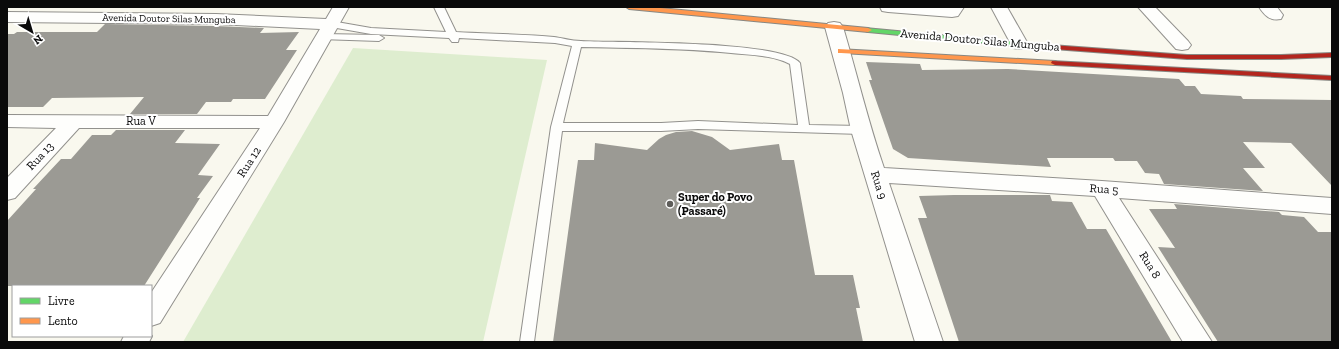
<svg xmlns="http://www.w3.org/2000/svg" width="1339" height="349" viewBox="0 0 1339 349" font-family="'Zilla Slab',serif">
	<rect width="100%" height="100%" fill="#f9f8ee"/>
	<!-- green -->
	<polygon fill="#deedcf" points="353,48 547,60 483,342 183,342"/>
	<!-- building -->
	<g fill="#9b9a94">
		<polygon points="105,24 216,26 264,28 260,33 299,32 286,50 297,50 265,99 233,99 231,102 206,102 197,114 130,114 144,97 52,98 43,107 7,107 7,34 14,34 17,32 97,32"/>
		<polygon points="866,62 920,64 922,70 1008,69 1179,79 1185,86 1195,86 1201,94 1241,96 1243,99 1332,100 1332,186 1291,143 1243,142 1265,168 1243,168 1263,191 1164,184 1159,174 1145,173 1137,161 1115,161 1113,158 1047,158 1051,167 908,158 893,149 869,80 872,80"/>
		<polygon points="116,130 185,130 175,143 220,144 198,175 213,176 197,198 200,198 144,286 7,286 7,221 36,189 33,189 61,159 71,159 92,135 111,135"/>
		<polygon points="692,131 712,137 730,150 779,144 782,160 794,160 815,275 853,275 860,308 856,308 863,342 553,342 578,160 594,160 595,143 647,150 659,139 666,135 676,132"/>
		<polygon points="954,195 1050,195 1052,201 1072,202 1087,229 1106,229 1172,342 959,342 918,218 927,218 919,196"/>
		<polygon points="1174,204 1279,212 1282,215 1304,217 1318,232 1332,232 1332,342 1218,342 1158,247 1175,248 1149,209 1177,209"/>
	</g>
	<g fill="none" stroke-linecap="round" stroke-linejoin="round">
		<!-- lane casing -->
		<g stroke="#92918d" stroke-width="2">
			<g id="lane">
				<path d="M434,7h10l12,25c32,2 65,2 98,5 9,1 17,4 27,4 35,2 201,-1 219,22l9,62 52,1 4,1 2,3 -2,3 -4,1 -163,-5 -37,2h-99l-28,211h-14l31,-215 21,-81 -17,-3 -96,-5 -1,4h-6l-3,-4 -78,-4 -40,-7 -5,-3 5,-3 40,7 75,4zM581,47c50,1 100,1 150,6 19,2 42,2 59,11l8,61 -100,-4 -37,2h-98z"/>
				<polygon points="323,34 379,35 384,38 379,41 320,39 318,37"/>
			</g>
		</g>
		<!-- street casing -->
		<g stroke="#92918d" stroke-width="2">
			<g id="street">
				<polygon points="333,7 349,7 284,122 160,323 151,326 151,293 260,128 79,128 15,198 7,200 7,178 56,128 7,127 7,115 268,116 320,29 216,24 7,22 7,12 216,14 326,19"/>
				<polygon points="880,7 964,7 958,16 952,17 888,12 882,11"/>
				<polygon points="991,7 1007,7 1028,44 1025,48 1019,49 1013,48"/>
				<polygon points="1138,7 1155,7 1188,41 1191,45 1188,49 1182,50 1176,49"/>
				<path d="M1259,7h18l6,8 -2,4c-11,2 -16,-3 -22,-12z"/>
				<path d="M834,22l6,1 3,4c14,47 25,95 41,141l218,13 230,17v16l-213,-16 93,144h-29l-88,-146 -206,-13 54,159h-28l-64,-212 -8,-37 -18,-66 3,-4z"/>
				<polygon points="151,335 152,336 149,342 121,342 124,336"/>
			</g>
		</g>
		<!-- fast casing -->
		<g stroke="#888883" stroke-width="2">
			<polygon id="fast" points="865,28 1027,43 1031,45 1027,47 868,32 864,30"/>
		</g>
		<!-- slow casing -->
		<g stroke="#888883" stroke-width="2">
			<g id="slow">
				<polygon points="626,7 650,7 868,28 872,30 868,32 629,9"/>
				<polygon points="838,49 1055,61 1059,63 1055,65 841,53 838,53"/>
			</g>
		</g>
		<!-- jam casing -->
		<g stroke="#888883" stroke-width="2">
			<g id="jam">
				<polygon points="1024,43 1187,55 1281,55 1332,53 1332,57 1281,59 1187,59 1027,47 1024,47"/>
				<polygon points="1052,61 1332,76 1332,80 1055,65 1051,63"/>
			</g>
		</g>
		<!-- lane -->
		<use href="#lane" fill="#fefefc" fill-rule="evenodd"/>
		<!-- street -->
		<use href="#street" fill="#fefefc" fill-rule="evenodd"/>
		<!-- fast -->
		<use href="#fast" fill="#63d668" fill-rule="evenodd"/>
		<!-- slow -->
		<use href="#slow" fill="#ff974d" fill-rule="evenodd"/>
		<!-- jam -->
		<use href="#jam" fill="#b3261e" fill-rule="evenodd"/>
	</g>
	<!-- markers -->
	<circle fill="#5e5d5a" stroke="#fff" stroke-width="1.5" cx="670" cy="204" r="4"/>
	<g text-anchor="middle" stroke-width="4" stroke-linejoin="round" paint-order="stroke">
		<!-- far-street labels -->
		<g font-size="10" fill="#0a0a0a" stroke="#fff">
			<text transform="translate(169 18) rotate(1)" y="4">Avenida Doutor Silas Munguba</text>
		</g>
		<!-- street labels -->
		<g font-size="12" fill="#0a0a0a" stroke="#fff">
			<text transform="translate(980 40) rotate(5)" y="4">Avenida Doutor Silas Munguba</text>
			<text x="141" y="125">Rua V</text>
			<text transform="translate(40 156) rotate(-47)" y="4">Rua 13</text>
			<text transform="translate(249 162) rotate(-57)" y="4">Rua 12</text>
			<text transform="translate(879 185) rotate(72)" y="4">Rua 9</text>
			<text transform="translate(1104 189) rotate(4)" y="4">Rua 5</text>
			<text transform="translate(1150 265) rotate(58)" y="4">Rua 8</text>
		</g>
		<!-- poi labels -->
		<g font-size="12" font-weight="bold" fill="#0a0a0a" stroke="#fff" text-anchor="start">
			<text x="678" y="201">Super do Povo<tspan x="678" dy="14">(Passaré)</tspan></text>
		</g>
	</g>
	<!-- border -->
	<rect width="1339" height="349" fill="none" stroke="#0a0a0a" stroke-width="16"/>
	<!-- legend -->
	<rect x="12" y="285" width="140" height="52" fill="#ffffff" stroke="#9d9d9d"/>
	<rect x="20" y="298" width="20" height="6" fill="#63d668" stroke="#9d9d9d"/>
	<text x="48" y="305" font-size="12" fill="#0a0a0a">Livre</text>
	<rect x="20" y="318" width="20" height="6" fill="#ff974d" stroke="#9d9d9d"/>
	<text x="48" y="325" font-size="12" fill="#0a0a0a">Lento</text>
	<!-- north arrow -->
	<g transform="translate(32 32) rotate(142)" stroke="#ffffff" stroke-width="3" paint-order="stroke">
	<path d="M0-3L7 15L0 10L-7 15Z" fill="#0a0a0a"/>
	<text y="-6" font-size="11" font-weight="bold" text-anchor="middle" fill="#0a0a0a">N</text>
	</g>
</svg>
